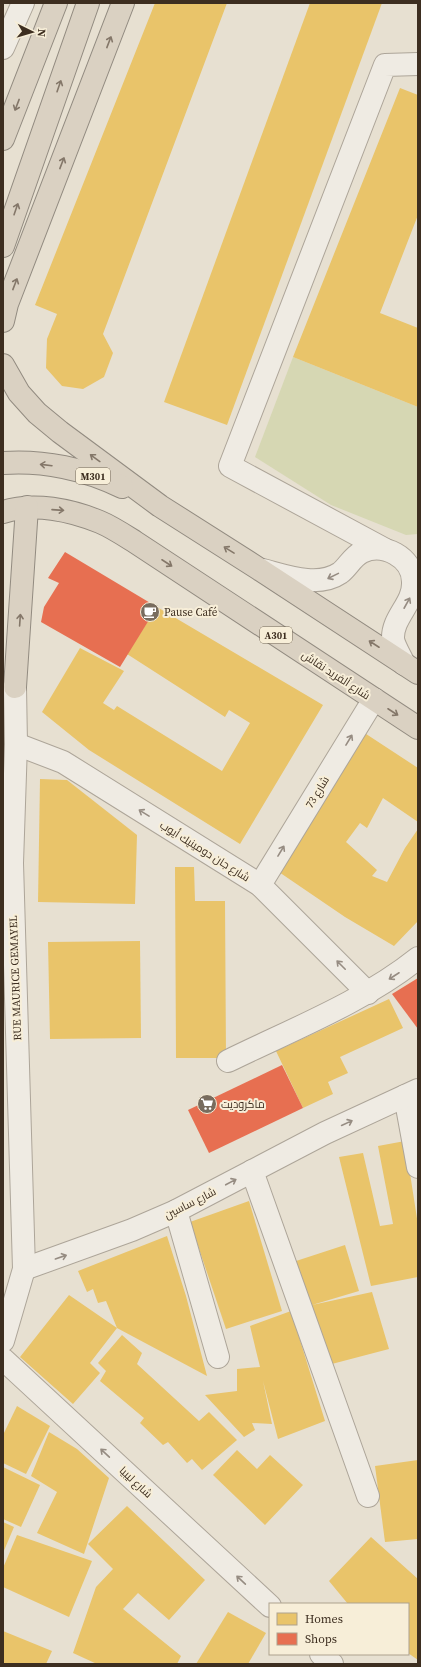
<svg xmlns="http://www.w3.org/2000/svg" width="421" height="1667" viewBox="0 0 421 1667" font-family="'Source Serif 4',Cairo,serif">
	<rect width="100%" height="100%" fill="#e7e0d1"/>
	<!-- green -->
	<polygon fill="#d6d7b3" points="293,357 418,407 418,534 406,535 331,505 255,457"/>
	<!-- homes -->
	<g fill="#e9c46a">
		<polygon points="155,3 227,3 103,334 113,353 104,377 83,389 62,386 46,368 47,339 57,314 35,305"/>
		<polygon points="310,3 382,3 227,425 164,402"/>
		<polygon points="400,88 418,95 418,215 380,313 418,328 418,407 293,357"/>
		<polygon points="157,607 323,705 240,844 89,750 42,712 80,648 124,671 103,703 114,710 117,706 222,771 250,723 229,710 225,717 127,654"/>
		<polygon points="360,730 418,768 418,822 383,798 367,828 360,823 346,842 377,870 372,876 387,882 405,848 418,829 418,921 394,946 345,917 276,870"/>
		<polygon points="40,779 67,780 137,835 135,904 38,902"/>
		<polygon points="175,867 194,867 195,901 225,901 226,1058 176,1058"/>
		<polygon points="140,941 141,1038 50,1039 48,942"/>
		<polygon points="389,999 403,1028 340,1057 348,1073 328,1082 333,1094 303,1108 276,1051"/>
		<polygon points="405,1141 418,1225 418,1277 371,1286 339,1157 363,1153 380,1226 393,1224 378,1146"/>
		<polygon points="249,1201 282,1311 226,1329 190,1222"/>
		<polygon points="167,1236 186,1296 207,1376 117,1328 90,1363 100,1373 73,1404 20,1357 69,1295 117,1328 106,1301 98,1303 93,1289 87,1292 78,1271"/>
		<polygon points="345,1245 359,1291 312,1305 372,1292 389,1349 328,1365 296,1261"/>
		<polygon points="291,1311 325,1421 278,1439 263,1381 272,1424 252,1423 255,1430 244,1437 205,1395 237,1391 237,1369 260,1367 250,1326"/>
		<polygon points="122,1335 142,1353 137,1364 199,1421 209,1412 237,1440 202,1470 192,1459 187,1463 168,1442 163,1445 140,1423 144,1418 100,1381 106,1371 98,1363"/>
		<polygon points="17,1406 50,1426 26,1474 3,1463 3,1435"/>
		<polygon points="49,1432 77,1449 109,1478 84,1554 37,1533 57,1492 31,1476"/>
		<polygon points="237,1450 257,1469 270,1455 303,1485 265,1525 213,1475"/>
		<polygon points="418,1460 418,1539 385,1542 375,1466"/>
		<polygon points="3,1467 40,1485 21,1527 3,1519"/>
		<polygon points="127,1506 205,1580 169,1620 138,1593 123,1609 181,1656 177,1664 97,1664 73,1653 96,1587 113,1569 88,1544"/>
		<polygon points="3,1522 14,1527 3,1553"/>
		<polygon points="17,1535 92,1561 69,1617 3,1587 3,1568"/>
		<polygon points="371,1537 418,1579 418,1660 408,1653 408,1604 348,1604 329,1581"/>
		<polygon points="228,1612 266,1633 248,1664 196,1664"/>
		<polygon points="3,1631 52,1651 46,1664 3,1664"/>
	</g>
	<!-- shops -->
	<g fill="#e76f51">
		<polygon points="65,552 157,607 120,667 41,622 44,607 59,583 48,578"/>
		<polygon points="418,978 418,1029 392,994"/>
		<polygon points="282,1065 303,1108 209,1153 188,1110"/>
	</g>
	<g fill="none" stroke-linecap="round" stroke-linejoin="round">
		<!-- minor casing -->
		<g stroke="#ada599" stroke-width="24">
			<g id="minor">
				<polyline points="3,48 23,3"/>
				<polyline points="384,549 230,466 385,65 418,64"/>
				<path d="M263,570c23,6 55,18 77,3 8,-6 12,-16 22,-21 21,-10 51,5 51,30 1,22 -21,35 -20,57 1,7 8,18 11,25"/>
				<polyline points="16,744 63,762 260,885 368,993"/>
				<polyline points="260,885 374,699"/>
				<path d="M228,1061c63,-31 135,-59 190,-103"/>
				<polyline points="405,1096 418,1167"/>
				<polyline points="252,1171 368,1496"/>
				<polyline points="176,1211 218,1357"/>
				<polyline points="24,1269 132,1230 176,1211 325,1133 418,1090"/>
				<polyline points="3,1341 24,1269 12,863 16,744 15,687"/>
				<polyline points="3,1359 270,1606"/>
				<polyline points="321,1654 332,1664"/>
			</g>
		</g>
		<!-- highway casing -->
		<g stroke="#928b80" stroke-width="24">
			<g id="highway">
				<polyline points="3,139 56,3"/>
				<polyline points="3,246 88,3"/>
				<polyline points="3,321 7,304 123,3"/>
				<polyline points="3,365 19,393 37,413 60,432 160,506 259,569 418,673"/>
				<path d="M3,463c40,-3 83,6 119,24"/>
				<path d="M3,512c31,-10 68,-2 97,10 12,5 24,13 35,20l283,186"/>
				<polyline points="15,687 27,507"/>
			</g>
		</g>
		<!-- minor -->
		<use href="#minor" stroke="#efebe3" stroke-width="22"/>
		<!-- highway -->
		<use href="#highway" stroke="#dad1c2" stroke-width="22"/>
	</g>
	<!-- one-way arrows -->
	<defs><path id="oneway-shaft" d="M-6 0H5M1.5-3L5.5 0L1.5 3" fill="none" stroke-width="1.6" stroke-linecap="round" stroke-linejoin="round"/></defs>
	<g stroke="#847769">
		<use href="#oneway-shaft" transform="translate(109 42) rotate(-69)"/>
		<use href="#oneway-shaft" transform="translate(59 86) rotate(-71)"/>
		<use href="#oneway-shaft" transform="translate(17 105) rotate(111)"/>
		<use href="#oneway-shaft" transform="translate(62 163) rotate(-69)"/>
		<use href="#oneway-shaft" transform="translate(16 209) rotate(-71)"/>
		<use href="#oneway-shaft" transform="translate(15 284) rotate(-69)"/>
		<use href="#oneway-shaft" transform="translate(95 458) rotate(-144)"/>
		<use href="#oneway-shaft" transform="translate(46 465) rotate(-173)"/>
		<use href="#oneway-shaft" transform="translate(58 510) rotate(4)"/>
		<use href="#oneway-shaft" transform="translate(229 550) rotate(-148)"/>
		<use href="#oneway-shaft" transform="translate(167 563) rotate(33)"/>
		<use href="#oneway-shaft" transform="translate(20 620) rotate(-86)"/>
		<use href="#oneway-shaft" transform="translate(374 644) rotate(-147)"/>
		<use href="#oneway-shaft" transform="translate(393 712) rotate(33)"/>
	</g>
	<g stroke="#968c82">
		<use href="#oneway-shaft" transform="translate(333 576) rotate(154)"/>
		<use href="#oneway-shaft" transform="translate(407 603) rotate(-61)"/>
		<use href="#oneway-shaft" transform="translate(349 740) rotate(-59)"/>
		<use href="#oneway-shaft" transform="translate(144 813) rotate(-148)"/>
		<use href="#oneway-shaft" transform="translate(281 851) rotate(-59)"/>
		<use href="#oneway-shaft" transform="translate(341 965) rotate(-135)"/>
		<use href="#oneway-shaft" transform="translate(394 976) rotate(147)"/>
		<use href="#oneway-shaft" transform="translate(347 1123) rotate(-25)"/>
		<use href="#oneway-shaft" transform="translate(231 1182) rotate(-28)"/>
		<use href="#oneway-shaft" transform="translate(61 1257) rotate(-19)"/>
		<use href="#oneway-shaft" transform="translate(105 1453) rotate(-137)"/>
		<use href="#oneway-shaft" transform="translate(241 1580) rotate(-137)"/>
	</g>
	<!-- icons -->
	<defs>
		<g id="cafe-disc" transform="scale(1)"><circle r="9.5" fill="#786c5e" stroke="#f7eed8"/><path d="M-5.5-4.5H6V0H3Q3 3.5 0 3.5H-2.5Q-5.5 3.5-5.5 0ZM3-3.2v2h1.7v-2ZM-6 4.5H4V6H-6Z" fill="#fff"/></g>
		<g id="supermarket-disc" transform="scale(1)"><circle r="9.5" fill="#786c5e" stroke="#f7eed8"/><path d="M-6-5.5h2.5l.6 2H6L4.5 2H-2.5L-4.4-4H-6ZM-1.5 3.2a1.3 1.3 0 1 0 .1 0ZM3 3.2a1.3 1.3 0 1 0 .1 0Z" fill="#fff"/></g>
	</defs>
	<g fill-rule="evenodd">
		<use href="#cafe-disc" x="150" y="612"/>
		<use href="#supermarket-disc" x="207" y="1104"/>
	</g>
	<g text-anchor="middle" stroke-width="4" stroke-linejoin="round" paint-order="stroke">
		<!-- shield labels -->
		<g fill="#f7eed8" stroke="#756857" stroke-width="1">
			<rect x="76" y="468" width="34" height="16" rx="3"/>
			<rect x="260" y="627" width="32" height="16" rx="3"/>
		</g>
		<g font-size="10" font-weight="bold" fill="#3d2e20">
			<text x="93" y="480">M301</text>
			<text x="276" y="639">A301</text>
		</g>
		<!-- poi labels -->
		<g font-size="11" fill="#3d2e20" stroke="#f7eed8" text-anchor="start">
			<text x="164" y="616">Pause Café</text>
			<text x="221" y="1108">ماكروديت</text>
		</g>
		<!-- street labels -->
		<g font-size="11" fill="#3d2e20" stroke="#f7eed8">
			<text transform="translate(336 675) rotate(33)" y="4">شارع ألفريد نقاش</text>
			<text transform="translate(317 792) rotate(-59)" y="4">شارع 73</text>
			<text transform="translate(205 851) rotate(32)" y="4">شارع جان دومينيك أيوب</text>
			<text transform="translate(15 978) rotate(-92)" y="4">RUE MAURICE GEMAYEL</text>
			<text transform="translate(190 1203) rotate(-27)" y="4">شارع ساسين</text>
			<text transform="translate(136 1482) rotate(43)" y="4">شارع ليبيا</text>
		</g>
	</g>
	<!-- border -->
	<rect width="421" height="1667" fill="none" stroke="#3d2e20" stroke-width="8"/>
	<!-- legend -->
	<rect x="269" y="1603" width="140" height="52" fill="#f7eed8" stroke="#ada18e"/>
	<rect x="277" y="1613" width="20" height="12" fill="#e9c46a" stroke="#ada18e"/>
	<text x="305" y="1623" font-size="12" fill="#3d2e20">Homes</text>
	<rect x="277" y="1633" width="20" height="12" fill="#e76f51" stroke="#ada18e"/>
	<text x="305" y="1643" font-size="12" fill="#3d2e20">Shops</text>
	<!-- north arrow -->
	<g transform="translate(32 32) rotate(95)" stroke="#f7eed8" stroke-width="3" paint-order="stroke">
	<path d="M0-3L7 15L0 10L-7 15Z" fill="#3d2e20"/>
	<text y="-6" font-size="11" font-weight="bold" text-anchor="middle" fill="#3d2e20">N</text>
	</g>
</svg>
